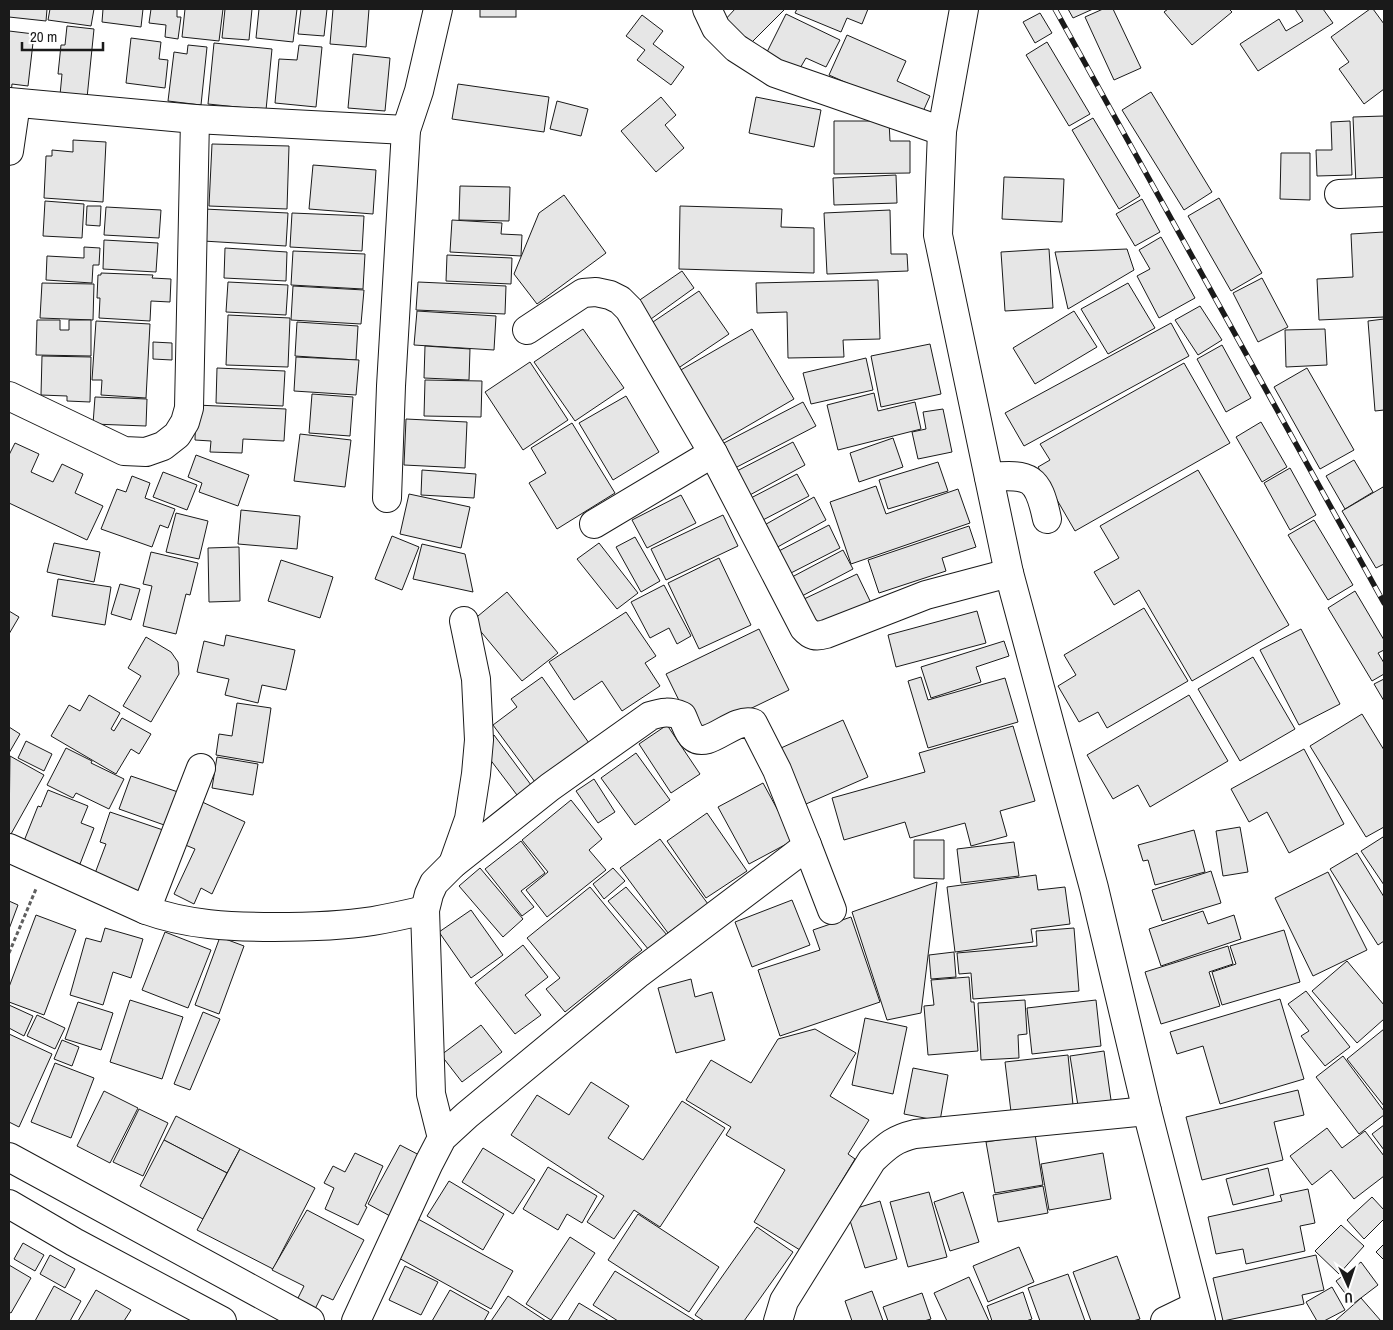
<svg xmlns="http://www.w3.org/2000/svg" width="1393" height="1330" viewBox="0 0 1393 1330" font-family="'Archivo Narrow',sans-serif">
	<rect width="100%" height="100%" fill="#fff"/>
	<!-- building -->
	<g fill="#e6e6e6" stroke="#1a1a1a">
		<polygon points="9,9 47,9 46,21 9,17"/>
		<polygon points="50,9 94,9 91,26 48,20"/>
		<polygon points="103,9 143,9 141,27 102,22"/>
		<polygon points="151,9 177,9 177,17 181,17 178,39 165,37 166,25 149,23"/>
		<polygon points="185,9 223,9 219,41 182,37"/>
		<polygon points="225,9 252,9 249,40 222,38"/>
		<polygon points="259,9 297,9 293,42 256,38"/>
		<polygon points="301,9 327,9 324,36 298,34"/>
		<polygon points="333,9 369,9 366,47 330,44"/>
		<rect x="480" y="9" width="36" height="8"/>
		<polygon points="735,9 785,9 749,45 724,21"/>
		<polygon points="797,9 868,9 862,24 847,18 841,32 795,13"/>
		<polygon points="1068,9 1093,9 1073,18"/>
		<polygon points="1103,9 1113,9 1141,68 1114,80 1085,17"/>
		<polygon points="1168,9 1229,9 1232,12 1192,45 1164,12"/>
		<polygon points="1295,9 1323,9 1333,23 1258,71 1240,44 1279,19 1286,31 1303,21"/>
		<polygon points="1370,9 1373,9 1384,24 1384,89 1364,104 1339,69 1349,62 1331,37"/>
		<polygon points="1040,13 1052,33 1035,43 1023,22"/>
		<polygon points="786,14 840,40 826,67 806,58 799,70 766,54"/>
		<polygon points="642,15 663,31 653,44 684,67 671,85 637,60 645,50 626,36"/>
		<polygon points="67,26 94,29 87,98 60,95 62,74 58,74 61,45 65,45"/>
		<polygon points="9,31 34,34 28,86 12,84 11,93 9,93"/>
		<polygon points="847,35 906,61 897,81 930,96 921,116 829,75"/>
		<polygon points="131,38 161,42 159,59 168,60 165,88 126,83"/>
		<polygon points="1047,42 1090,114 1069,126 1026,55"/>
		<polygon points="214,43 272,49 266,110 208,104"/>
		<polygon points="188,45 207,47 201,105 168,101 174,52 187,54"/>
		<polygon points="299,45 322,47 316,107 275,103 279,59 297,60"/>
		<polygon points="353,54 390,58 385,111 348,108"/>
		<polygon points="458,84 549,97 544,132 452,119"/>
		<polygon points="1151,92 1212,192 1184,210 1122,110"/>
		<polygon points="661,97 676,115 665,125 684,148 656,172 621,131"/>
		<polygon points="756,97 821,110 814,147 749,133"/>
		<polygon points="557,101 588,109 581,136 550,129"/>
		<polygon points="1384,116 1384,183 1356,185 1353,117"/>
		<polygon points="1093,118 1140,196 1119,209 1072,130"/>
		<polygon points="834,121 889,121 890,141 910,141 910,173 834,174"/>
		<polygon points="1350,121 1352,175 1317,176 1316,150 1332,150 1331,122"/>
		<polygon points="73,140 106,142 103,202 44,198 46,156 52,156 52,150 73,152"/>
		<polygon points="212,144 289,146 287,209 209,206"/>
		<polygon points="1281,153 1310,153 1310,200 1280,199"/>
		<polygon points="313,165 376,170 373,214 309,209"/>
		<polygon points="896,175 897,203 834,205 833,178"/>
		<polygon points="1004,177 1064,179 1062,222 1002,219"/>
		<polygon points="460,186 510,187 509,221 459,220"/>
		<polygon points="564,195 606,253 537,304 514,274 539,213"/>
		<polygon points="1219,198 1262,273 1231,291 1188,216"/>
		<polygon points="1142,199 1160,232 1135,246 1116,214"/>
		<polygon points="45,201 84,204 82,238 43,236"/>
		<polygon points="87,206 101,206 100,226 86,225"/>
		<polygon points="680,206 782,209 781,227 814,228 814,273 679,269"/>
		<polygon points="106,207 161,210 159,238 104,235"/>
		<polygon points="204,209 288,213 286,246 203,241"/>
		<polygon points="890,210 891,254 907,254 908,271 827,274 824,213"/>
		<polygon points="292,213 364,216 362,251 290,247"/>
		<polygon points="452,220 502,223 501,234 522,235 521,256 450,252"/>
		<polygon points="1384,232 1384,317 1319,320 1317,279 1353,277 1351,234"/>
		<polygon points="1161,237 1195,298 1159,318 1137,276 1150,269 1139,250"/>
		<polygon points="104,240 158,243 156,272 103,269"/>
		<polygon points="84,247 100,248 99,265 93,265 92,283 46,280 47,256 84,258"/>
		<polygon points="225,248 287,252 286,281 224,278"/>
		<polygon points="1049,249 1053,308 1005,311 1001,252"/>
		<polygon points="1127,249 1134,270 1068,309 1055,252"/>
		<polygon points="293,251 365,254 363,289 291,285"/>
		<polygon points="447,255 512,258 511,284 446,281"/>
		<polygon points="682,271 694,288 644,324 631,306"/>
		<polygon points="101,273 153,275 152,278 171,279 170,302 151,301 150,321 99,318 100,298 97,298 98,275 101,275"/>
		<polygon points="1262,278 1288,327 1258,342 1233,293"/>
		<polygon points="878,280 880,339 843,340 844,357 788,358 787,312 757,313 756,283"/>
		<polygon points="228,282 288,285 286,315 226,312"/>
		<polygon points="418,282 506,286 505,314 416,310"/>
		<polygon points="42,283 94,284 93,320 40,318"/>
		<polygon points="1128,283 1155,328 1108,354 1081,309"/>
		<polygon points="293,286 364,290 361,324 291,320"/>
		<polygon points="699,291 729,334 674,371 644,328"/>
		<polygon points="1200,306 1222,340 1198,355 1175,320"/>
		<polygon points="417,311 496,316 494,350 414,345"/>
		<polygon points="1074,311 1097,347 1035,384 1013,348"/>
		<polygon points="228,315 290,318 288,367 226,365"/>
		<polygon points="1384,319 1384,410 1375,411 1368,321"/>
		<polygon points="37,320 60,320 60,330 69,330 69,320 91,320 91,356 36,355"/>
		<polygon points="96,321 150,324 146,398 101,395 102,380 92,380"/>
		<polygon points="297,322 358,326 356,360 295,356"/>
		<polygon points="1171,323 1189,356 1024,446 1005,413"/>
		<polygon points="583,329 624,388 575,421 534,362"/>
		<polygon points="752,329 794,399 720,442 679,371"/>
		<polygon points="1325,329 1327,365 1286,367 1285,330"/>
		<polygon points="153,342 172,343 172,360 153,359"/>
		<polygon points="930,344 941,394 881,407 871,356"/>
		<polygon points="1222,345 1251,398 1226,412 1197,359"/>
		<polygon points="425,346 470,349 469,380 424,378"/>
		<polygon points="42,356 91,357 90,402 67,401 67,396 41,395"/>
		<polygon points="296,357 359,360 356,395 294,391"/>
		<polygon points="866,358 873,390 811,404 803,373"/>
		<polygon points="530,362 568,420 523,450 485,392"/>
		<polygon points="1184,363 1230,443 1075,531 1038,467 1050,460 1040,444"/>
		<polygon points="217,368 285,371 283,406 216,403"/>
		<polygon points="1307,368 1354,450 1320,469 1274,387"/>
		<polygon points="425,380 482,381 481,417 424,416"/>
		<polygon points="874,393 878,411 915,402 921,429 838,450 827,405"/>
		<polygon points="312,394 353,397 350,436 309,433"/>
		<polygon points="626,396 659,452 613,480 579,423"/>
		<polygon points="95,397 147,399 146,426 93,424"/>
		<polygon points="803,402 816,426 735,468 722,444"/>
		<polygon points="196,405 286,409 284,441 243,439 242,453 210,452 211,441 195,440"/>
		<polygon points="943,409 952,452 918,459 912,432 926,429 923,412"/>
		<polygon points="406,419 467,422 465,468 404,465"/>
		<polygon points="1261,422 1287,467 1262,482 1236,437"/>
		<polygon points="572,423 615,493 557,529 529,483 546,473 531,448"/>
		<polygon points="300,434 351,440 345,487 294,481"/>
		<polygon points="893,438 903,467 859,482 850,453"/>
		<polygon points="793,442 805,465 748,496 735,472"/>
		<polygon points="15,443 39,454 31,472 53,482 62,464 83,474 75,493 103,506 87,540 9,503 9,455"/>
		<polygon points="196,455 249,475 238,506 199,492 202,483 188,477"/>
		<polygon points="1354,460 1373,492 1345,509 1326,476"/>
		<polygon points="938,462 948,491 888,509 879,480"/>
		<polygon points="1290,468 1316,515 1290,530 1264,483"/>
		<polygon points="422,470 476,474 474,498 421,495"/>
		<polygon points="1198,470 1289,625 1192,681 1139,590 1114,605 1094,572 1119,558 1100,526"/>
		<polygon points="163,472 197,485 187,510 153,497"/>
		<polygon points="797,474 809,496 761,521 749,499"/>
		<polygon points="132,476 150,483 145,498 175,509 168,528 160,525 152,547 101,529 117,489 126,492"/>
		<polygon points="876,486 886,514 958,489 970,523 851,564 830,502"/>
		<polygon points="1383,487 1384,490 1384,564 1376,568 1342,511"/>
		<polygon points="409,494 470,507 461,548 400,534"/>
		<polygon points="681,495 696,523 647,548 632,520"/>
		<polygon points="814,497 826,520 774,549 761,527"/>
		<polygon points="241,510 300,516 297,549 238,544"/>
		<polygon points="176,513 208,521 199,559 166,552"/>
		<polygon points="723,515 738,546 666,580 651,549"/>
		<polygon points="1314,520 1353,585 1328,600 1288,535"/>
		<polygon points="829,525 840,548 787,575 775,553"/>
		<polygon points="969,526 976,547 942,558 946,571 879,593 868,560"/>
		<polygon points="392,536 419,547 402,590 375,579"/>
		<polygon points="635,537 660,581 641,592 616,547"/>
		<polygon points="54,543 100,552 94,582 47,572"/>
		<polygon points="599,543 638,593 617,609 577,559"/>
		<polygon points="422,544 465,554 473,592 413,579"/>
		<polygon points="239,547 240,601 209,602 208,548"/>
		<polygon points="843,550 853,569 802,596 792,577"/>
		<polygon points="151,552 198,563 190,595 186,594 176,634 143,626 152,586 143,584"/>
		<polygon points="719,558 751,625 699,649 668,583"/>
		<polygon points="281,560 333,577 320,618 268,601"/>
		<polygon points="857,574 872,605 819,630 804,599"/>
		<polygon points="58,579 111,587 105,625 52,616"/>
		<polygon points="120,584 140,589 131,620 111,614"/>
		<polygon points="664,585 691,636 677,644 669,628 650,638 631,602"/>
		<polygon points="1355,591 1384,640 1384,650 1378,653 1384,663 1384,674 1372,681 1328,608"/>
		<polygon points="507,592 558,653 522,681 472,621"/>
		<polygon points="1144,608 1188,681 1107,728 1098,712 1079,722 1058,686 1076,675 1064,655"/>
		<polygon points="9,611 19,617 9,634"/>
		<polygon points="977,611 986,643 896,667 888,635"/>
		<polygon points="626,612 656,656 645,663 660,686 622,711 602,681 574,700 549,662"/>
		<polygon points="759,629 789,690 696,735 666,674"/>
		<polygon points="1301,629 1340,704 1299,725 1260,650"/>
		<polygon points="226,635 295,650 286,690 262,685 258,703 225,695 229,679 197,672 204,641 224,646"/>
		<polygon points="146,637 171,652 178,662 179,674 151,722 123,706 141,676 128,668"/>
		<polygon points="1004,641 1009,656 976,667 981,682 931,698 921,667"/>
		<polygon points="1253,657 1295,729 1240,761 1198,689"/>
		<polygon points="542,677 589,743 535,782 493,725 517,707 511,699"/>
		<polygon points="921,677 928,700 1005,678 1018,722 928,748 908,681"/>
		<polygon points="1384,679 1384,701 1374,684"/>
		<polygon points="89,695 120,713 111,729 114,731 122,718 151,734 139,754 131,749 116,774 51,736 69,705 80,711"/>
		<polygon points="1189,695 1228,761 1150,807 1138,785 1113,799 1087,755"/>
		<polygon points="237,703 271,708 263,763 216,755 219,734 232,736"/>
		<polygon points="1362,714 1384,750 1384,827 1366,837 1310,746"/>
		<polygon points="843,720 868,777 806,804 781,748"/>
		<polygon points="667,725 700,774 671,793 639,744"/>
		<polygon points="1013,726 1035,801 1000,811 1007,836 971,846 965,823 910,838 905,822 844,840 832,798 925,772 919,753"/>
		<polygon points="9,727 20,734 9,753"/>
		<polygon points="494,735 534,789 520,799 480,746"/>
		<polygon points="26,741 52,754 44,771 18,758"/>
		<polygon points="66,748 92,761 91,763 124,779 109,809 76,793 73,798 47,785"/>
		<polygon points="1304,749 1344,824 1289,853 1267,812 1249,822 1231,789"/>
		<polygon points="636,753 670,800 635,825 601,778"/>
		<polygon points="10,756 44,775 11,834 9,833"/>
		<polygon points="217,757 258,764 253,795 212,788"/>
		<polygon points="131,776 178,792 167,826 119,809"/>
		<polygon points="594,779 615,812 598,823 576,791"/>
		<polygon points="763,783 794,840 749,864 718,807"/>
		<polygon points="48,790 88,806 81,823 94,828 80,864 24,841 38,806 41,807"/>
		<polygon points="198,800 245,822 212,894 201,888 194,904 174,894 195,849 178,842"/>
		<polygon points="571,800 602,839 589,850 606,870 547,917 526,890 548,872 522,840"/>
		<polygon points="110,812 166,831 144,894 94,876 106,844 100,842"/>
		<polygon points="707,813 747,871 706,898 667,841"/>
		<polygon points="1240,827 1248,872 1223,876 1216,831"/>
		<polygon points="1194,830 1205,872 1155,885 1148,860 1143,861 1138,845"/>
		<polygon points="1383,837 1384,839 1384,885 1361,851"/>
		<polygon points="660,839 708,904 668,933 620,868"/>
		<polygon points="914,840 944,840 944,879 914,878"/>
		<polygon points="521,841 545,873 521,891 534,907 522,916 485,869"/>
		<polygon points="1014,842 1019,876 961,883 957,849"/>
		<polygon points="1357,853 1384,897 1384,941 1378,945 1330,869"/>
		<polygon points="480,868 523,919 503,937 459,886"/>
		<polygon points="613,868 625,881 604,899 593,884"/>
		<polygon points="1211,871 1221,903 1162,921 1152,890"/>
		<polygon points="1328,872 1367,950 1313,976 1275,898"/>
		<polygon points="1036,875 1038,890 1065,887 1070,924 1031,929 1033,942 955,952 947,887"/>
		<polygon points="937,882 921,1013 887,1020 852,912"/>
		<polygon points="590,887 642,950 565,1012 546,989 560,978 527,938"/>
		<polygon points="626,887 667,935 649,950 608,901"/>
		<polygon points="792,900 810,945 752,967 735,922"/>
		<polygon points="9,901 18,905 9,929"/>
		<polygon points="471,910 503,955 471,978 439,932"/>
		<polygon points="1203,911 1208,924 1234,915 1241,939 1161,966 1149,929"/>
		<polygon points="36,915 76,930 44,1015 9,1002 9,987"/>
		<polygon points="851,917 880,1002 780,1036 758,970 820,950 813,930"/>
		<polygon points="105,928 143,939 131,978 113,972 103,1005 70,995 86,938 101,942"/>
		<polygon points="1074,928 1079,991 973,999 971,973 959,974 957,953 1037,946 1036,931"/>
		<polygon points="1284,930 1300,982 1222,1005 1212,972 1236,964 1230,946"/>
		<polygon points="165,932 211,950 188,1008 142,990"/>
		<polygon points="220,937 244,946 219,1014 195,1005"/>
		<polygon points="523,945 548,977 525,995 541,1015 515,1034 475,983"/>
		<polygon points="1228,946 1233,964 1209,972 1220,1006 1161,1024 1145,972"/>
		<polygon points="954,952 956,977 931,979 929,955"/>
		<polygon points="1347,961 1384,1005 1384,1019 1357,1043 1312,991"/>
		<polygon points="969,977 971,1002 974,1002 978,1051 928,1055 924,1006 934,1005 931,980"/>
		<polygon points="691,979 695,997 712,992 725,1040 676,1053 658,988"/>
		<polygon points="1306,991 1350,1047 1325,1066 1301,1036 1309,1031 1288,1004"/>
		<polygon points="1280,999 1304,1079 1220,1104 1203,1046 1177,1054 1170,1032"/>
		<polygon points="130,1000 183,1017 162,1079 110,1062"/>
		<polygon points="1025,1000 1027,1034 1018,1035 1019,1058 981,1060 978,1003"/>
		<polygon points="1096,1000 1101,1046 1032,1054 1027,1008"/>
		<polygon points="78,1002 113,1013 101,1050 65,1039"/>
		<polygon points="9,1005 33,1016 24,1036 9,1028"/>
		<polygon points="203,1012 220,1019 190,1090 174,1084"/>
		<polygon points="37,1015 65,1028 55,1049 27,1036"/>
		<polygon points="865,1018 907,1027 893,1094 852,1085"/>
		<polygon points="481,1025 502,1052 462,1082 441,1055"/>
		<polygon points="815,1029 856,1053 830,1096 869,1120 848,1154 855,1159 800,1250 754,1222 785,1170 726,1135 731,1127 686,1100 711,1060 751,1083 778,1039"/>
		<polygon points="1384,1029 1384,1106 1347,1059"/>
		<polygon points="9,1034 52,1054 19,1127 9,1122"/>
		<polygon points="62,1040 79,1047 72,1066 54,1059"/>
		<polygon points="1104,1051 1112,1107 1079,1112 1070,1056"/>
		<polygon points="1068,1055 1073,1105 1011,1112 1005,1062"/>
		<polygon points="1343,1056 1384,1111 1384,1115 1359,1134 1316,1077"/>
		<polygon points="55,1063 94,1078 71,1138 31,1122"/>
		<polygon points="913,1068 948,1075 940,1121 904,1114"/>
		<polygon points="591,1082 629,1106 608,1138 643,1160 682,1101 725,1128 660,1227 634,1210 614,1239 587,1222 604,1196 511,1135 537,1095 569,1115"/>
		<polygon points="1298,1090 1304,1115 1274,1122 1283,1160 1202,1180 1186,1117"/>
		<polygon points="104,1091 138,1108 110,1163 77,1146"/>
		<polygon points="139,1109 168,1123 143,1176 113,1162"/>
		<polygon points="176,1116 240,1149 227,1173 164,1140"/>
		<polygon points="1384,1125 1384,1150 1372,1134"/>
		<polygon points="1327,1128 1342,1148 1365,1131 1384,1156 1384,1176 1354,1199 1331,1170 1312,1185 1290,1156"/>
		<polygon points="1035,1134 1043,1185 995,1193 986,1142"/>
		<polygon points="164,1140 227,1173 203,1219 140,1186"/>
		<polygon points="400,1145 423,1157 390,1216 368,1204"/>
		<polygon points="483,1148 535,1180 513,1214 462,1182"/>
		<polygon points="240,1149 315,1188 273,1269 197,1230"/>
		<polygon points="355,1153 383,1166 365,1206 367,1207 358,1225 325,1209 334,1188 324,1183 333,1166 345,1172"/>
		<polygon points="1103,1153 1111,1199 1049,1210 1041,1164"/>
		<polygon points="548,1167 597,1196 582,1223 567,1214 558,1230 523,1209"/>
		<polygon points="1268,1168 1274,1195 1233,1205 1226,1179"/>
		<polygon points="449,1181 504,1214 483,1250 427,1216"/>
		<polygon points="1043,1186 1048,1213 998,1222 993,1195"/>
		<polygon points="1308,1189 1315,1223 1300,1226 1305,1251 1246,1264 1243,1249 1216,1254 1208,1217 1282,1201 1280,1195"/>
		<polygon points="929,1192 947,1257 908,1267 890,1202"/>
		<polygon points="963,1192 979,1242 950,1251 934,1202"/>
		<polygon points="1372,1197 1384,1210 1384,1219 1364,1239 1347,1220"/>
		<polygon points="880,1201 897,1259 865,1268 847,1211"/>
		<polygon points="307,1210 364,1240 333,1300 322,1295 315,1309 297,1300 304,1286 272,1270"/>
		<polygon points="638,1214 719,1267 689,1312 608,1260"/>
		<polygon points="418,1219 513,1271 491,1309 397,1257"/>
		<polygon points="1341,1225 1364,1246 1339,1274 1315,1251"/>
		<polygon points="757,1227 793,1252 744,1321 704,1321 695,1315"/>
		<polygon points="570,1237 595,1253 551,1320 526,1304"/>
		<polygon points="23,1243 44,1255 35,1271 14,1259"/>
		<polygon points="1384,1244 1384,1260 1376,1252"/>
		<polygon points="1019,1247 1034,1282 988,1302 973,1266"/>
		<polygon points="50,1255 75,1269 65,1288 40,1274"/>
		<polygon points="1316,1255 1324,1290 1302,1295 1304,1304 1223,1321 1213,1278"/>
		<polygon points="1117,1256 1140,1319 1133,1321 1091,1321 1073,1272"/>
		<polygon points="1361,1262 1378,1285 1353,1304 1336,1281"/>
		<polygon points="9,1265 31,1278 11,1313 9,1312"/>
		<polygon points="405,1266 438,1282 421,1315 389,1300"/>
		<polygon points="615,1271 696,1321 618,1321 593,1305"/>
		<polygon points="1068,1274 1085,1321 1040,1321 1028,1288"/>
		<polygon points="969,1277 989,1321 947,1321 934,1293"/>
		<polygon points="54,1286 81,1301 70,1321 35,1321"/>
		<polygon points="1332,1287 1345,1310 1324,1321 1317,1321 1306,1302"/>
		<polygon points="96,1290 131,1310 124,1321 78,1321"/>
		<polygon points="450,1290 489,1312 484,1321 432,1321"/>
		<polygon points="872,1291 883,1321 852,1321 845,1301"/>
		<polygon points="1023,1292 1032,1319 1026,1321 992,1321 987,1306"/>
		<polygon points="922,1293 931,1319 924,1321 888,1321 883,1307"/>
		<polygon points="508,1296 546,1321 491,1321"/>
		<polygon points="1361,1298 1381,1321 1335,1321"/>
		<polygon points="579,1303 609,1321 568,1321"/>
	</g>
	<g fill="none" stroke-linecap="round" stroke-linejoin="round">
		<!-- minor casing -->
		<g stroke="#1a1a1a" stroke-width="30">
			<g id="minor">
				<polyline points="707,9 716,28 736,48 775,73 942,131"/>
				<polyline points="964,9 942,131 938,235 1009,573 1094,888 1147,1111 1201,1321"/>
				<polyline points="9,102 195,119 406,130"/>
				<polyline points="9,151 16,103"/>
				<polyline points="1339,194 1384,192"/>
				<path d="M527,330l56,-37 13,-1 14,3 10,5 9,9 84,144 91,175c7,8 12,9 22,6l100,-39 83,-22"/>
				<polyline points="9,396 124,451 146,452 163,446 177,435 185,422 189,408 195,119"/>
				<path d="M989,477c41,-3 49,-1 58,42"/>
				<polyline points="387,498 391,386 406,130 419,91 438,9"/>
				<polyline points="594,524 713,453"/>
				<polyline points="807,845 832,910"/>
				<path d="M9,848l137,62c41,15 85,17 128,17 33,0 67,-1 99,-6 17,-3 35,-7 52,-11"/>
				<polyline points="453,864 469,819 476,774 479,740 476,679 464,621"/>
				<polyline points="146,910 201,768"/>
				<path d="M356,1321l73,-158 13,-25 25,-23 172,-142 159,-120 9,-8 -30,-75 -24,-47c-20,-6 -44,27 -60,14 -5,-4 -8,-15 -11,-21 -12,-5 -20,-4 -32,0l-100,71 -97,77 -19,19 -5,11 -4,16 6,184 11,44"/>
				<path d="M778,1321l6,-20 88,-141c15,-14 22,-21 43,-26l232,-23"/>
				<polyline points="1165,1321 1196,1306"/>
			</g>
		</g>
		<!-- major casing -->
		<g stroke="#1a1a1a" stroke-width="30">
			<g id="major">
				<polyline points="9,1157 310,1321"/>
				<polyline points="9,1204 74,1242 222,1321"/>
			</g>
		</g>
		<!-- path -->
		<polyline stroke="#5f5f5f" stroke-width="3" stroke-dasharray="4 2.5" stroke-linecap="butt" points="9,953 36,889"/>
		<!-- minor -->
		<use href="#minor" stroke="#fff" stroke-width="28"/>
		<!-- major -->
		<use href="#major" stroke="#fff" stroke-width="28"/>
		<!-- rail casing -->
		<g stroke="#1a1a1a" stroke-width="5.5">
			<polyline id="rail" points="1055,9 1384,603"/>
		</g>
		<!-- rail -->
		<use href="#rail" stroke="#fff" stroke-width="4" stroke-dasharray="11" stroke-linecap="butt"/>
	</g>
	<!-- border -->
	<rect width="1393" height="1330" fill="none" stroke="#1a1a1a" stroke-width="20"/>
	<!-- north arrow -->
	<g transform="translate(1348 1285) rotate(177)" stroke="#ffffff" stroke-width="4" paint-order="stroke">
	<path d="M0-4L9 19L0 12L-9 19Z" fill="#1a1a1a"/>
	<text y="-8" font-size="14" font-weight="bold" text-anchor="middle" fill="#1a1a1a">U</text>
	</g>
	<!-- scale -->
	<path d="M22 42v8h81v-8" fill="none" stroke="#1a1a1a" stroke-width="2.5"/>
	<text x="30" y="42" font-size="15" fill="#1a1a1a" stroke="#ffffff" stroke-width="4" paint-order="stroke">20 m</text>
</svg>
